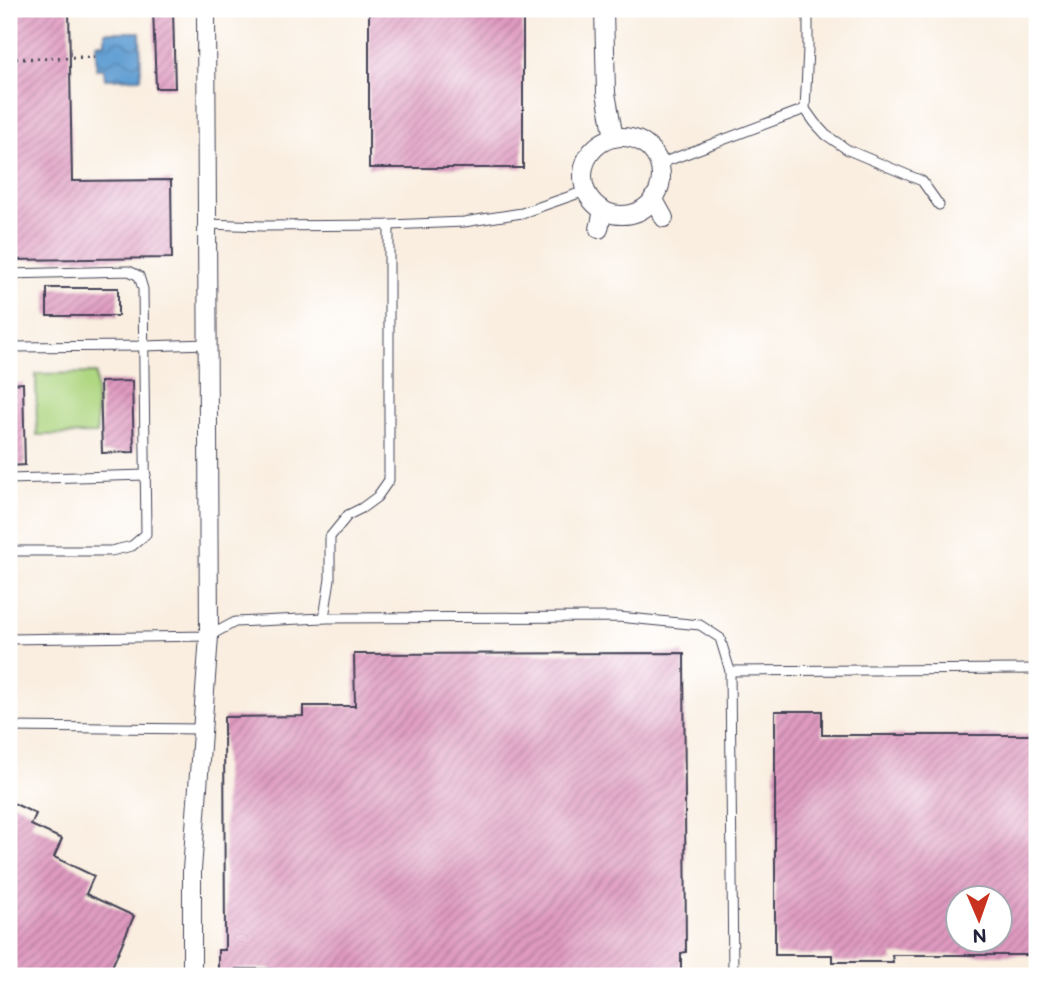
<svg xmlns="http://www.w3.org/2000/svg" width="1046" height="985" viewBox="0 0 1046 985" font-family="'Balsamiq Sans',sans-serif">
	<defs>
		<pattern id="water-waves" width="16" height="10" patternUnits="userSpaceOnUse" patternTransform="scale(1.75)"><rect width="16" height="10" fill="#629fd3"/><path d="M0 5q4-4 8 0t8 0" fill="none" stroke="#5081ac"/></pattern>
		<pattern id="building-hatch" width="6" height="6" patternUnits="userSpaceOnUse" patternTransform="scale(1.75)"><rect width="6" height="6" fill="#df9ac0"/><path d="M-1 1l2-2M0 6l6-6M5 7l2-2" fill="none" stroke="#b47d9d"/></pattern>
	</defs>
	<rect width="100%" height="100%" fill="#fff"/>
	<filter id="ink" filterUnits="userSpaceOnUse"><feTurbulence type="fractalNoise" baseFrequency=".0143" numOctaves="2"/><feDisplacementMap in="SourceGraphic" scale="14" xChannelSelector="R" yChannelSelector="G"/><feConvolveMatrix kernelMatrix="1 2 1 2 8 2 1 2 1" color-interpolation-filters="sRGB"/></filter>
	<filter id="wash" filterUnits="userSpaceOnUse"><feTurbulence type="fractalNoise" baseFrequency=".00686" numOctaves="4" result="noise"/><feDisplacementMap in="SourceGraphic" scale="28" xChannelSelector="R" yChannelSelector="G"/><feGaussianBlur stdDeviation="1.57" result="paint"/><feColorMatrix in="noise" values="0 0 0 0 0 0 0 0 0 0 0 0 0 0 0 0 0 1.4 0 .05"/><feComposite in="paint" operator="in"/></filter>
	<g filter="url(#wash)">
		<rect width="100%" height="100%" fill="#f9eee0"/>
		<!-- pitch -->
		<polygon fill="#afd681" stroke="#687c5e" stroke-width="2" points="96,373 97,434 37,435 36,374"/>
		<!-- water -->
		<polygon fill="url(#water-waves)" stroke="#426087" stroke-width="2" points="105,32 140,32 141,78 105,79 104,69 96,69 96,43 105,43"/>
		<g id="blocks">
			<!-- building -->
			<g fill="url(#building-hatch)" fill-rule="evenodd">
				<polygon points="9,9 69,9 72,181 171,180 172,258 9,260"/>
				<polygon points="153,9 173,9 175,88 156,88"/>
				<rect x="369" y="9" width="154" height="159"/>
				<rect x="47" y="288" width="71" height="28"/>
				<polygon points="132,381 134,452 102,453 100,382"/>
				<polygon points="23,383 25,465 9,466 9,384"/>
				<polygon points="684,653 686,952 681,953 681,973 601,973 601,976 522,976 522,973 414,973 414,976 272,976 272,969 236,969 238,975 218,975 218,950 225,950 224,717 303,716 303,706 355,706 354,654"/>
				<path d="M775,711h47v24h215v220h-145l1,7h-61v-7h-57zM958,898h42v42h-42z"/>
				<polygon points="9,801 36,814 31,825 62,839 54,857 94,876 86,894 134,916 108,976 9,976"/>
			</g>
		</g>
	</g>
	<g filter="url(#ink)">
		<use href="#blocks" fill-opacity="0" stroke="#424154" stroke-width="2"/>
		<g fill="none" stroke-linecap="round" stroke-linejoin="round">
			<!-- service casing -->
			<g stroke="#424154" stroke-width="11">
				<g id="service">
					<polyline points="808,9 808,49 805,109 815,123 826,135 848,150 922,181 939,205"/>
					<polyline points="659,164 805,109"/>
					<polyline points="207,224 263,226 389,225 464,222 522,213 585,191"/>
					<polyline points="9,274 129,271 139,276 143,289 146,534 132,546 111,551 9,551"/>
					<polyline points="9,347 144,346 208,344"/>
					<polyline points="9,479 146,475"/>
					<polyline points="324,618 618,617 700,625 720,638 730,671"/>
					<polyline points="9,639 209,636 235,622 324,618 330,579 330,537 348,515 362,508 377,497 389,480 389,225"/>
					<polyline points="9,727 203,729"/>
					<polyline points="733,976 730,671 1037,669"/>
				</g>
			</g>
			<!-- minor casing -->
			<g stroke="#424154" stroke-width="20">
				<g id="minor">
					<polyline points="604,9 606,93 614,138"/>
					<circle cx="622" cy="176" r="39"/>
					<polyline points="653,198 664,218"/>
					<polyline points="599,229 603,210"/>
					<polyline points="192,976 192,870 209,636 206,9"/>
				</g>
			</g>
			<!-- path -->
			<polyline stroke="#424154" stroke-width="3.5" stroke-dasharray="2 5" stroke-linecap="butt" points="9,59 94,57"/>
			<!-- service -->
			<use href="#service" stroke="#fff" stroke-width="9"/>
			<!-- minor -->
			<use href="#minor" stroke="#fff" stroke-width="18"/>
		</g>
	</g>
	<!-- margin -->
	<rect width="1046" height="985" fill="none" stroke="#fff" stroke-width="35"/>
	<!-- north arrow -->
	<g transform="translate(979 919) rotate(178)"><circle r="33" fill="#ffffff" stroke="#a7a7b1" stroke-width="2"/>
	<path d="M0-5L12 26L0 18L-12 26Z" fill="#c8321e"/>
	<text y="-10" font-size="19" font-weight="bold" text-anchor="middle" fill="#22223b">N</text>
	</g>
</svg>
